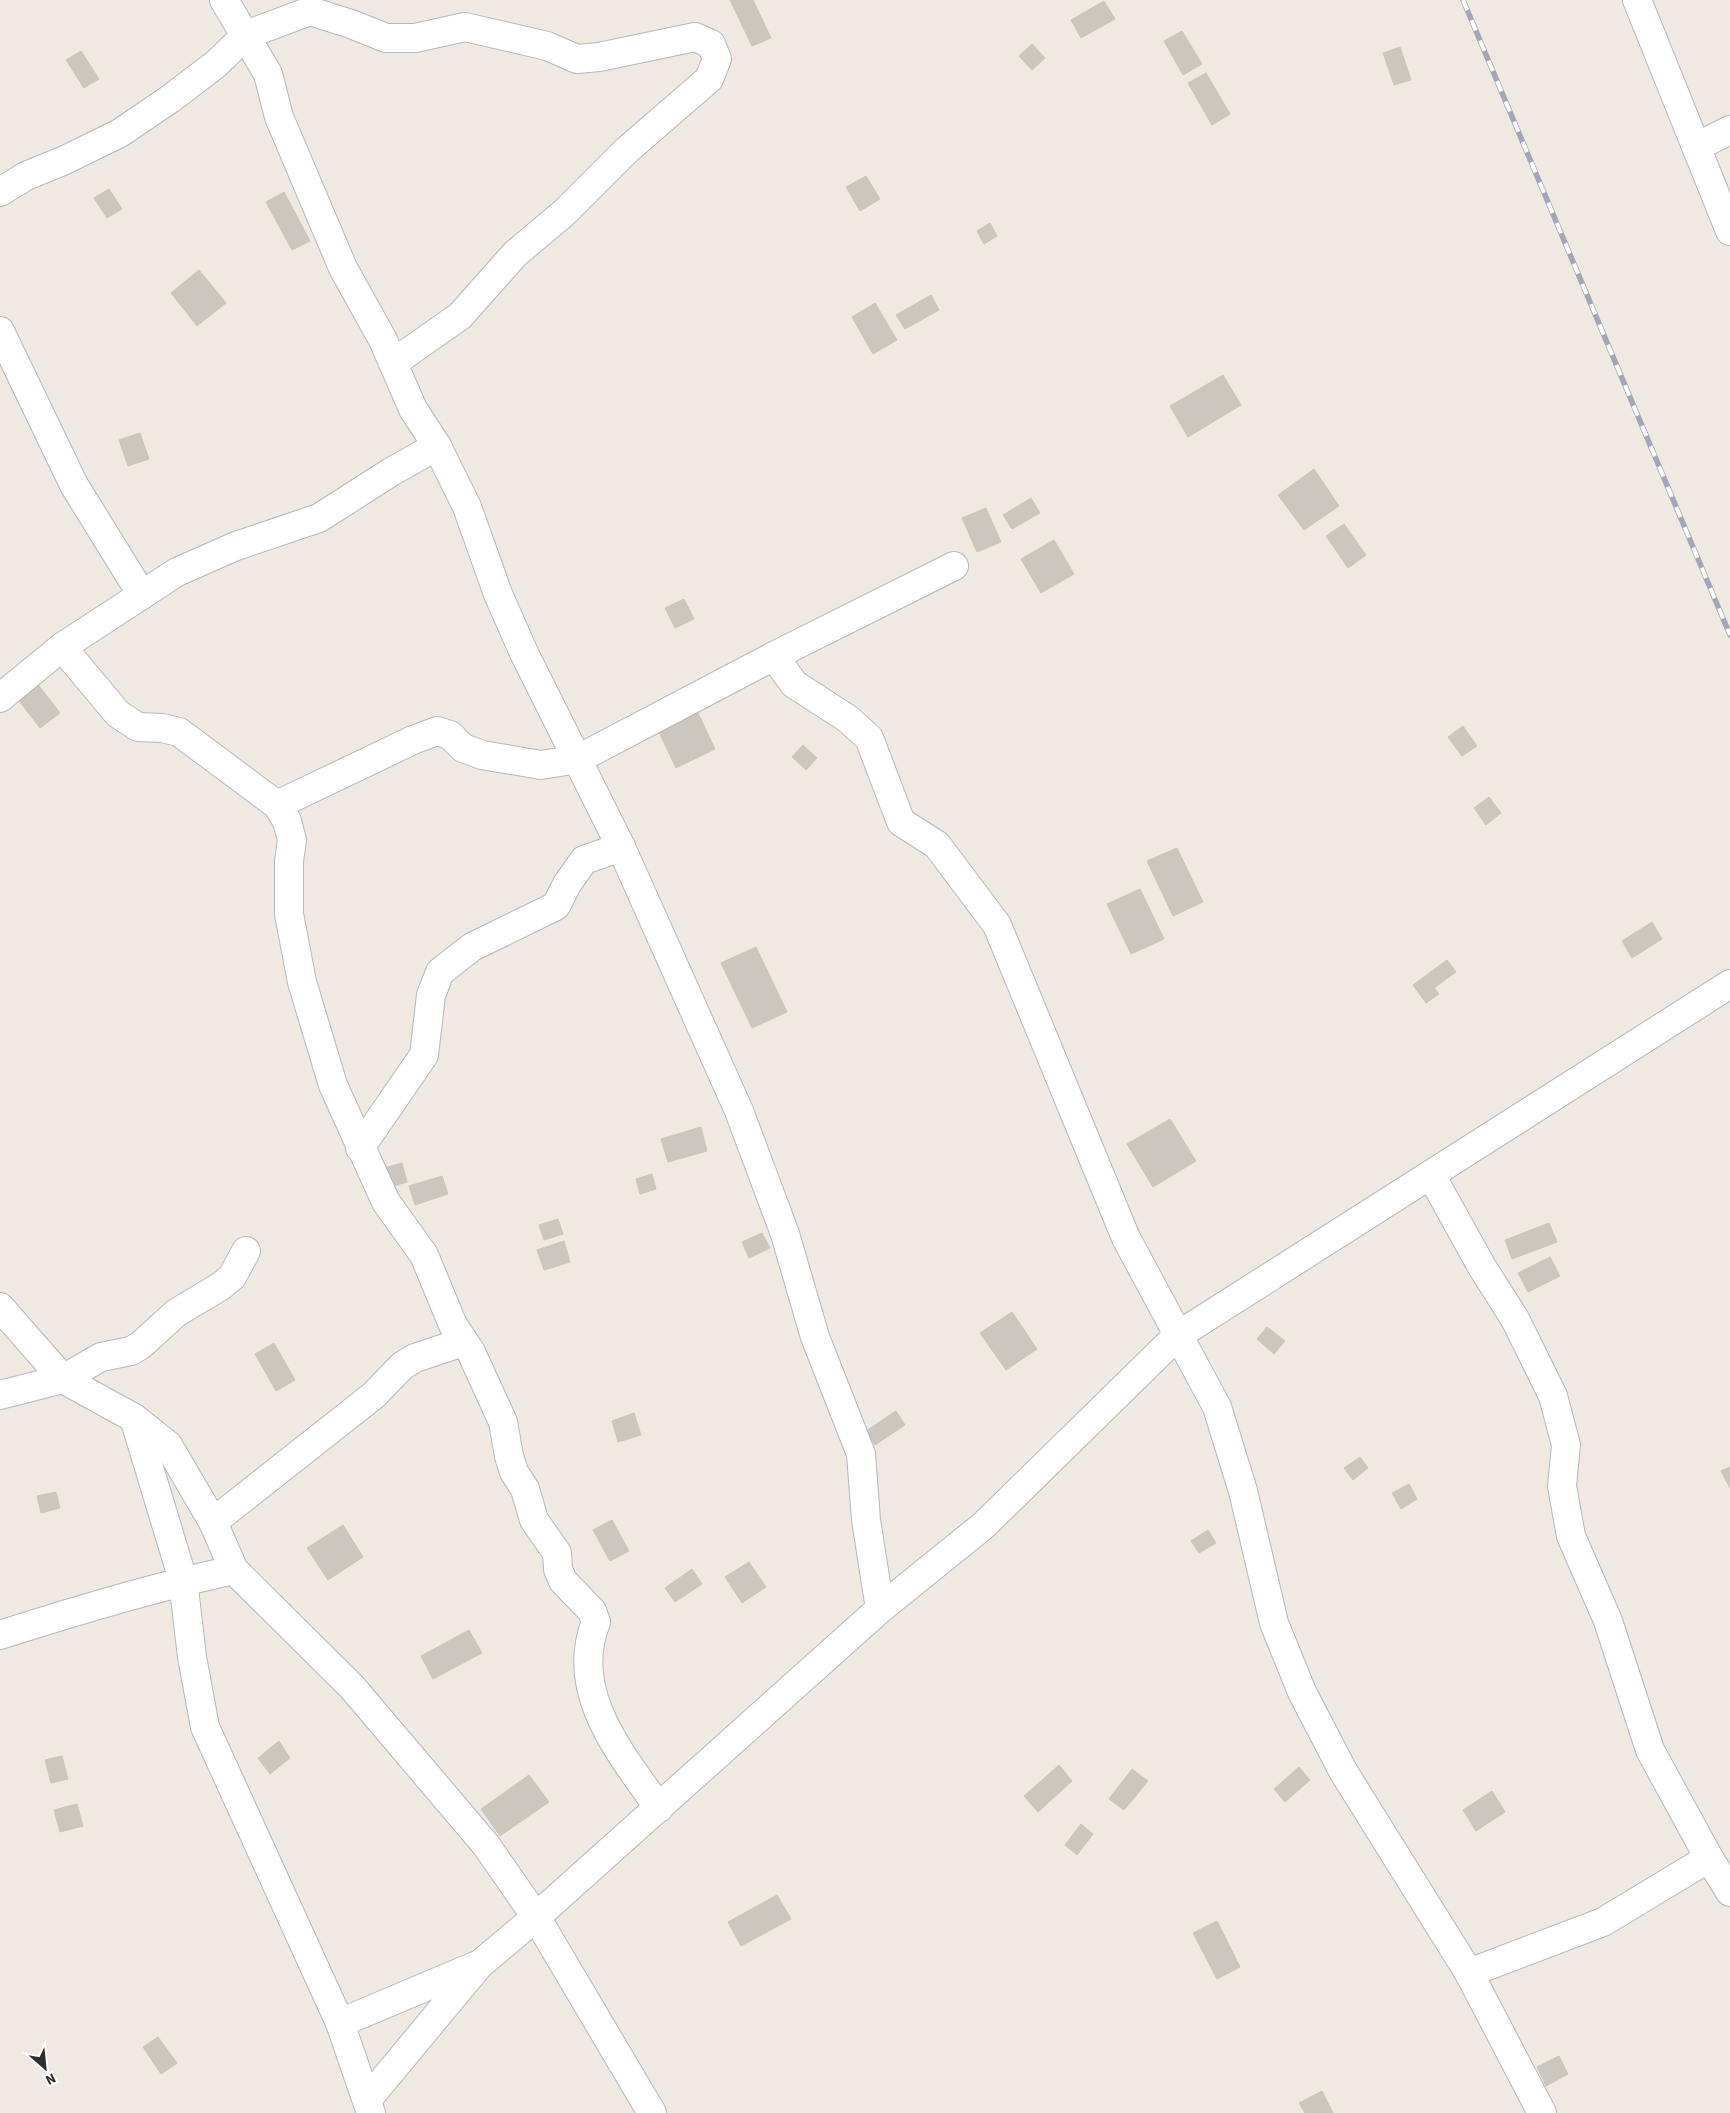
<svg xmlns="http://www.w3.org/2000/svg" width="1730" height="2113" viewBox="0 0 1730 2113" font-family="'Source Sans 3',sans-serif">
	<rect width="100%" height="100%" fill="#efe9e1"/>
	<!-- building -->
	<g fill="#cbc7bf" stroke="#cbc5ba">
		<polygon points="730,0 753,0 771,38 752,46"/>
		<polygon points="1104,1 1115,19 1081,38 1071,20"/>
		<polygon points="1182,31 1202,64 1183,75 1164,41"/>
		<polygon points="1032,44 1045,58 1032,70 1019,56"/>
		<polygon points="1400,47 1411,80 1394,85 1383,53"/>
		<polygon points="81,51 99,79 84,88 66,60"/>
		<polygon points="1206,73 1230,114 1212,125 1188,83"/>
		<polygon points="866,176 880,199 860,211 846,187"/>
		<polygon points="109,189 122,209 107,218 94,198"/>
		<polygon points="284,192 310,241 292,250 266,202"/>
		<polygon points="990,223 997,236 984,244 977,231"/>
		<polygon points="199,270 226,303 197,326 171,293"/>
		<polygon points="931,295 939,310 905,329 896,315"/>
		<polygon points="875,303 897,340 873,354 852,317"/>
		<polygon points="1223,375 1241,405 1188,437 1170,406"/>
		<polygon points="140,433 149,459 128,466 119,440"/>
		<polygon points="1314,469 1339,506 1304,530 1278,495"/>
		<polygon points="1031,498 1040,513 1012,529 1003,515"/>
		<polygon points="986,508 1001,542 977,552 962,518"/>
		<polygon points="1344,524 1366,555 1348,568 1326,536"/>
		<polygon points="1054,540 1074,574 1041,593 1021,559"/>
		<polygon points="684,599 694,619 675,628 665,608"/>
		<polygon points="33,678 60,713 40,728 13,693"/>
		<polygon points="697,711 715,749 676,768 658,730"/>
		<polygon points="1463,726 1477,746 1462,756 1448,737"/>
		<polygon points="803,745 817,758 806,770 792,757"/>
		<polygon points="1489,797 1501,813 1486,825 1474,808"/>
		<polygon points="1177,848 1203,902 1173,916 1147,861"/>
		<polygon points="1140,889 1164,939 1131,954 1107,904"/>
		<polygon points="1652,922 1662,939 1632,958 1622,941"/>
		<polygon points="756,947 787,1012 752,1028 721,963"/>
		<polygon points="1447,960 1456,972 1434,988 1439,994 1426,1003 1413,985"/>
		<polygon points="1170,1119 1196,1161 1153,1187 1127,1144"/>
		<polygon points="701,1127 707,1151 668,1162 661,1139"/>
		<polygon points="402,1163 407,1182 390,1187 384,1168"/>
		<polygon points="652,1174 656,1189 640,1194 636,1179"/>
		<polygon points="442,1176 448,1194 415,1205 409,1186"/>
		<polygon points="558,1219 563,1234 544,1240 539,1225"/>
		<polygon points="1549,1223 1557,1242 1512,1259 1505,1240"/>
		<polygon points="762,1233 770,1248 749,1258 742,1242"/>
		<polygon points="564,1241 570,1262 544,1270 537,1250"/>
		<polygon points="1550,1257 1560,1276 1528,1292 1518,1273"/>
		<polygon points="1012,1312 1037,1349 1006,1370 980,1333"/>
		<polygon points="1267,1327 1285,1341 1274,1354 1257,1339"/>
		<polygon points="274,1343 295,1380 276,1391 255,1354"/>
		<polygon points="896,1411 905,1425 875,1445 866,1431"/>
		<polygon points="634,1413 641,1435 618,1442 612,1421"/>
		<polygon points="1360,1457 1368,1468 1353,1480 1344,1468"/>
		<polygon points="1730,1467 1730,1488 1721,1471"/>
		<polygon points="1409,1484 1417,1499 1401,1509 1392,1493"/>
		<polygon points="56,1492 60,1508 41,1513 37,1496"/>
		<polygon points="612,1520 629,1551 610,1561 593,1530"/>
		<polygon points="343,1525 363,1557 328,1580 307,1548"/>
		<polygon points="1208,1530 1216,1543 1199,1553 1191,1541"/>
		<polygon points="749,1562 766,1587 742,1603 725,1577"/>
		<polygon points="692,1569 702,1584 675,1602 665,1588"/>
		<polygon points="469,1630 482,1653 433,1679 421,1656"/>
		<polygon points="279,1741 290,1758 270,1774 258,1758"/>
		<polygon points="62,1756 68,1779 51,1783 45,1760"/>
		<polygon points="1059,1765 1072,1781 1038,1812 1024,1796"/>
		<polygon points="1299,1767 1310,1780 1285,1802 1274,1789"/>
		<polygon points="1132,1769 1148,1781 1124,1810 1109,1799"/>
		<polygon points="529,1775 549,1802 500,1836 481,1809"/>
		<polygon points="1492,1791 1505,1812 1476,1831 1463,1810"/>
		<polygon points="77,1804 83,1826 60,1832 54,1810"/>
		<polygon points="1081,1824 1093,1834 1077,1855 1065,1845"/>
		<polygon points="777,1895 791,1919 741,1946 728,1922"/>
		<polygon points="1217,1921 1240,1967 1217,1979 1193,1933"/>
		<polygon points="158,2037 177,2063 161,2074 143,2047"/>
		<polygon points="1559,2056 1568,2074 1546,2086 1537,2067"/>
		<polygon points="1322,2091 1333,2113 1305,2113 1299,2103"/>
	</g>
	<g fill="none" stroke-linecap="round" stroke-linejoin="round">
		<!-- minor casing -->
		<g stroke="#b4b7c1" stroke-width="30">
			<g id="minor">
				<polyline points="224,0 268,74 279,117 343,268 383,340 413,409 437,446 467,507 498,594 524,653 621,847 739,1111 785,1234 815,1337 861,1454 866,1520 880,1609"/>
				<polyline points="1637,0 1730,231"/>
				<polyline points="1696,147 1730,130"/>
				<polyline points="0,192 26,176 65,160 120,133 170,99 216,64 246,35 310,11 351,24 386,38 415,38 465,27 547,46 577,59 599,57 695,37 711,44 717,59 709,79 627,150 565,212 515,254 460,316 393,363"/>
				<polyline points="0,331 74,485 142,595"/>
				<path d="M62,647l56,67 20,13 24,1 17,4 98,73 10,16 5,19 -3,21v53l13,68 31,103 53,117 38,53 29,70 18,27 32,70 6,34 5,16 11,17 9,31 23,33 1,16 5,12 29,30 4,11c-28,70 25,132 63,186"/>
				<polyline points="774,656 794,684 848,719 869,738 901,822 937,845 997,925 1126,1238 1217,1407 1243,1491 1274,1623 1302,1692 1343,1771 1469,1973 1542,2113"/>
				<polyline points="0,698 62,647 177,572 236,546 319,518 391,472 437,446"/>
				<polyline points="277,805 413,740 437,731 450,735 463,748 482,755 541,765 578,759 774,656 954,566"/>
				<polyline points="360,1148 424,1055 431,995 440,972 472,947 556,906 567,884 584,860 621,847"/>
				<polyline points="1431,1175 1482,1267 1515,1319 1553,1396 1566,1445 1562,1486 1571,1536 1608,1621 1650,1750 1709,1858 1730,1892"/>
				<polyline points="0,1307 63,1379 134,1418 168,1445 213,1522 234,1570 352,1687 486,1845 536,1917 652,2113"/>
				<polyline points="0,1395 63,1379 101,1357 131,1351 141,1345 176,1313 221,1286 232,1277 246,1251"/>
				<polyline points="134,1418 183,1580 192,1657 205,1727 340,2023 371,2113"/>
				<polyline points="213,1522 374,1395 402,1366 415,1358 463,1342"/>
				<path d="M0,1635c78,-25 154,-48 234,-65"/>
				<polyline points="1469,1973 1603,1922 1709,1858"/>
				<polyline points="340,2023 475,1966"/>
				<polyline points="367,2100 479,1965 536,1917 880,1609 984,1525 1177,1336 1730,984"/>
			</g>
		</g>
		<!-- minor -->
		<use href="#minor" stroke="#fff" stroke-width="28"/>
		<!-- rail casing -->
		<g stroke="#a3a6b8" stroke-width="5.5">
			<polyline id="rail" points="1463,0 1730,635"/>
		</g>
		<!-- rail -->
		<use href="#rail" stroke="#fff" stroke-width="4" stroke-dasharray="11" stroke-linecap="butt"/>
	</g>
	<!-- north arrow -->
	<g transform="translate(45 2068) rotate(153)" stroke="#ffffff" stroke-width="4" paint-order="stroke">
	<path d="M0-4L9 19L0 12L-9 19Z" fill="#2e2e2e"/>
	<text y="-8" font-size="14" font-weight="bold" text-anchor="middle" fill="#2e2e2e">N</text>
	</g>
</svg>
